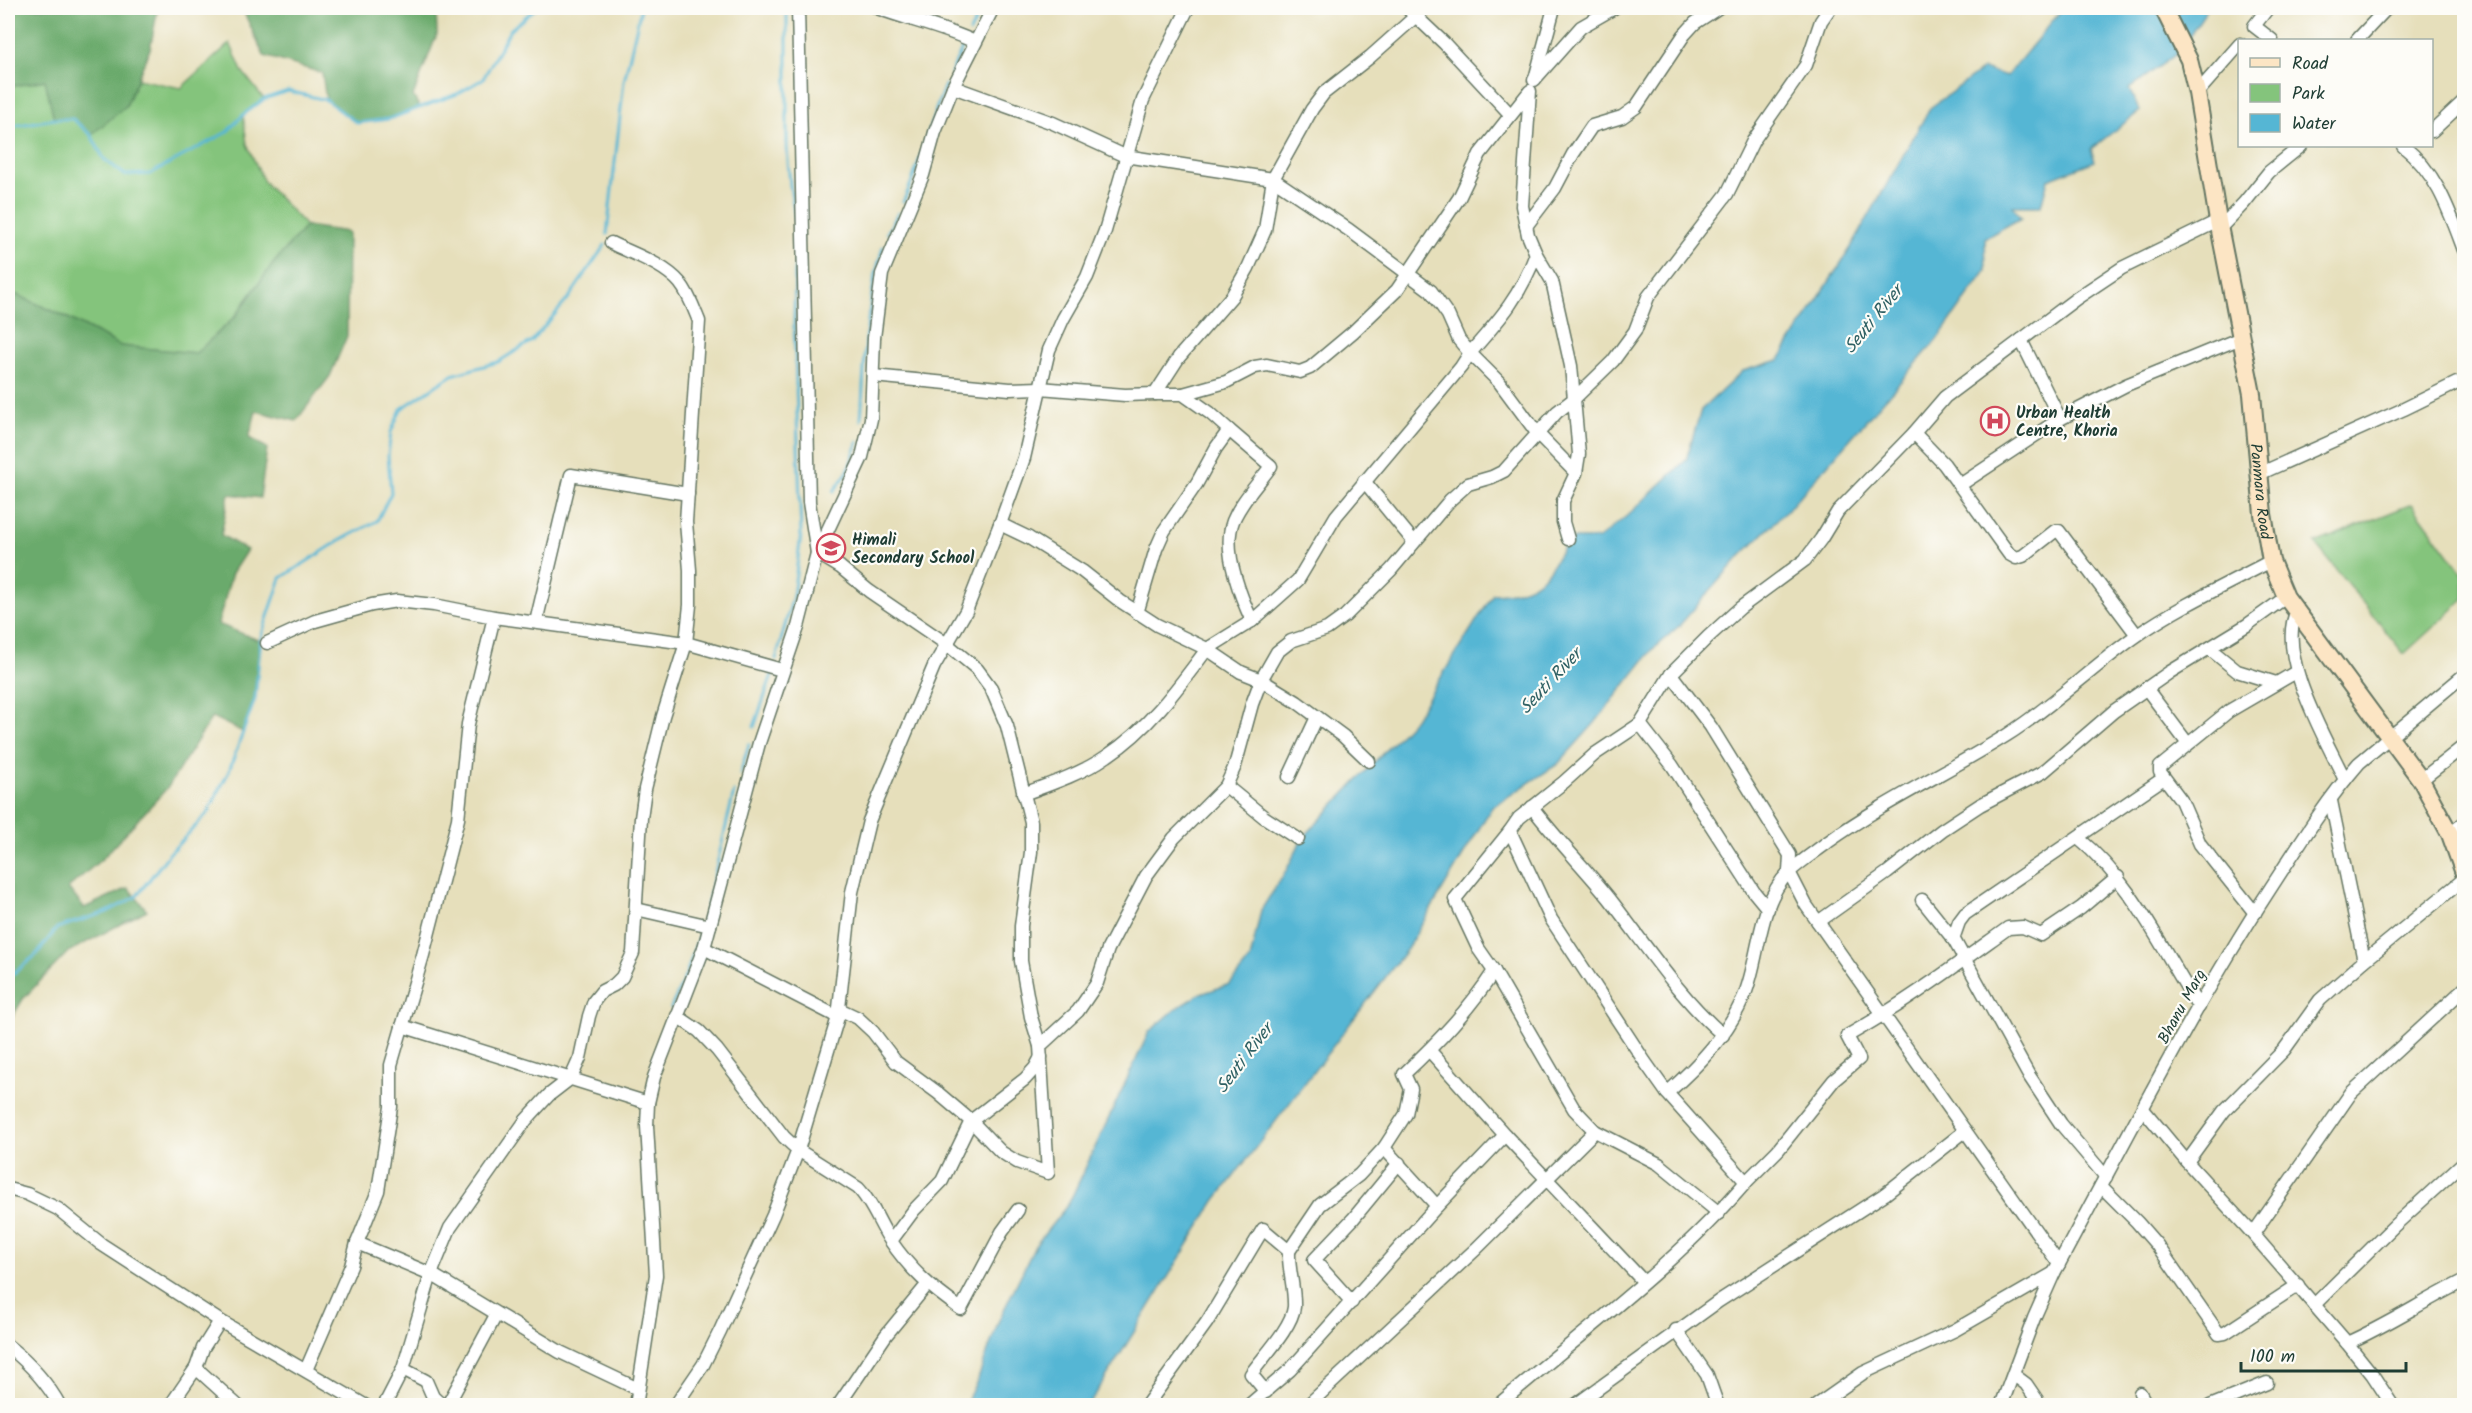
<svg xmlns="http://www.w3.org/2000/svg" width="2472" height="1413" viewBox="0 0 2472 1413" font-family="Kalam,sans-serif">
	<rect width="100%" height="100%" fill="#fdfcf7"/>
	<filter id="ink" filterUnits="userSpaceOnUse"><feTurbulence type="fractalNoise" baseFrequency=".0167" numOctaves="2"/><feDisplacementMap in="SourceGraphic" scale="12" xChannelSelector="R" yChannelSelector="G"/><feConvolveMatrix kernelMatrix="1 2 1 2 8 2 1 2 1" color-interpolation-filters="sRGB"/></filter>
	<filter id="wash" filterUnits="userSpaceOnUse"><feTurbulence type="fractalNoise" baseFrequency=".008" numOctaves="4" result="noise"/><feDisplacementMap in="SourceGraphic" scale="24" xChannelSelector="R" yChannelSelector="G"/><feGaussianBlur stdDeviation="1.35" result="paint"/><feColorMatrix in="noise" values="0 0 0 0 0 0 0 0 0 0 0 0 0 0 0 0 0 1.4 0 .05"/><feComposite in="paint" operator="in"/></filter>
	<g filter="url(#wash)">
		<rect width="100%" height="100%" fill="#e6dfbb"/>
		<!-- green -->
		<g fill="#84c47c" stroke="#528058" stroke-width="1.5">
			<polygon points="230,43 242,71 264,99 243,115 247,144 264,182 306,226 272,265 235,317 196,353 121,346 64,316 8,291 8,87 45,80 126,106 138,79 181,88"/>
			<polygon points="2412,504 2464,575 2464,599 2404,654 2315,543"/>
		</g>
		<!-- forest -->
		<g fill="#6baa6c" stroke="#457450" stroke-width="1.5">
			<polygon points="8,8 158,8 150,49 126,106 91,135 73,119 54,119 45,80 8,87"/>
			<polygon points="242,8 436,8 437,34 413,96 420,108 389,119 357,123 326,100 322,73 264,56"/>
			<polygon points="306,226 348,232 347,336 330,376 296,421 256,411 249,438 267,448 260,498 229,494 221,535 247,550 232,573 218,624 261,641 255,699 243,732 212,717 168,787 103,858 68,888 84,908 128,888 147,910 68,952 23,999 8,1024 8,291 64,316 121,346 196,353 235,317 272,265"/>
		</g>
		<!-- water -->
		<path fill="#55b6d4" stroke="#3a7a84" stroke-width="1.5" d="M2063,8h145l-29,44 -50,37 11,22 -49,38 4,12 -47,18 -7,27h-28l8,12 -36,20 1,33 -50,70 -143,163 -58,58 -56,64 -26,23 -59,75 -36,40 -66,43 -85,142 -192,252 -126,204 -125,1 14,-27 21,-59 36,-74 34,-43 80,-171 28,-24 21,-13 32,-11 20,-24 11,-50 25,-39 16,-32 113,-120 78,-125c48,-2 53,-18 75,-55h30l30,-24 58,-55 15,-50 42,-39 36,-11 71,-111 80,-141 53,-39 24,7z"/>
		<g fill="none" stroke-linecap="round" stroke-linejoin="round">
			<!-- stream -->
			<g stroke="#55b6d4" stroke-width="3">
				<polyline points="970,32 982,8"/>
				<polyline points="951,73 965,42"/>
				<polyline points="8,127 54,119 73,119 91,135 104,159 125,175 150,174 227,132 243,115 264,99 288,91 326,100 357,123 389,119 457,94 483,79 510,30 536,8"/>
				<path d="M903,202c18,-37 26,-78 42,-117"/>
				<polyline points="887,233 898,213"/>
				<polyline points="607,234 624,81 641,8"/>
				<path d="M861,420c4,-60 4,-114 22,-173"/>
				<polyline points="834,491 848,471 858,442"/>
				<polyline points="776,659 793,596 801,535 794,323 796,223 790,185 787,149 787,8"/>
				<polyline points="754,727 773,672"/>
				<polyline points="740,774 749,744"/>
				<polyline points="704,919 734,792"/>
				<polyline points="8,978 36,955 57,928 107,912 136,897 169,854 207,814 229,771 255,699 261,637 281,578 339,541 377,521 391,493 388,455 391,432 401,409 452,375 498,362 532,341 568,299 605,245"/>
				<polyline points="671,1008 687,972 701,929"/>
			</g>
		</g>
	</g>
	<g filter="url(#ink)">
		<g fill="none" stroke-linecap="round" stroke-linejoin="round">
			<!-- street casing -->
			<g stroke="#657663" stroke-width="15">
				<g id="street">
					<polyline points="798,8 809,502 817,553 840,567 869,591 948,645 977,669 991,688 1007,726 1031,822 1031,852 1021,926 1021,961 1031,1017 1040,1046 1048,1173 1017,1162 1001,1152 971,1121 938,1093 896,1062 873,1032 858,1018 839,1009"/>
					<path d="M877,8c32,12 66,19 98,34"/>
					<polyline points="1407,8 1444,43 1510,114"/>
					<polyline points="2268,8 2254,26 2272,40"/>
					<polyline points="2357,40 2387,8"/>
					<polyline points="1535,79 1554,8"/>
					<polyline points="1534,80 1581,27 1614,8"/>
					<path d="M953,87l100,36 72,33 148,23 76,51 82,61 17,24 11,25 11,13c30,-34 50,-56 66,-99l16,27 19,85 3,33 39,-38 22,-30 13,-34 79,-103 26,-53 53,-76 15,-44 9,-13"/>
					<polyline points="2197,93 2240,44"/>
					<polyline points="2432,131 2464,101"/>
					<path d="M2403,146c34,27 46,64 61,104"/>
					<polyline points="1526,226 1555,188 1573,154 1592,126 1622,117 1636,107 1684,35 1695,23 1718,8"/>
					<polyline points="2219,229 2244,203 2269,172 2301,146"/>
					<polyline points="2021,340 2060,419"/>
					<polyline points="873,376 1010,389 1040,388 1125,395 1155,394 1179,357 1232,296 1248,268 1265,230 1273,179 1312,109 1324,93 1370,57 1425,8"/>
					<polyline points="1155,394 1183,394 1226,382 1255,367 1267,365 1300,372 1310,368 1353,332 1397,290 1459,198 1480,154 1530,91 1522,206 1528,235 1536,254"/>
					<path d="M1229,430l42,36c-12,17 -30,35 -38,55 -11,29 7,74 19,100"/>
					<polyline points="1914,433 1944,464 2009,554 2016,558 2023,556 2055,531 2059,531 2137,635"/>
					<polyline points="2259,474 2404,409 2457,383"/>
					<polyline points="1364,481 1414,542"/>
					<polyline points="1960,485 2060,419 2126,385 2241,338"/>
					<path d="M1000,524l29,14 53,33 38,30 37,24 50,24c-29,39 -59,80 -100,107 -24,17 -56,28 -84,38"/>
					<path d="M2297,611c-22,43 29,128 48,169"/>
					<polyline points="1137,613 1156,549 1164,531 1197,483 1216,448 1229,430 1210,413 1183,394"/>
					<polyline points="536,622 571,475 688,494"/>
					<polyline points="267,643 315,621 372,605 397,601 434,605 494,617 686,643 782,670"/>
					<polyline points="2210,649 2237,671 2276,683"/>
					<polyline points="1671,674 1711,727 1790,855 1789,872 1806,905 2059,1264"/>
					<polyline points="2146,688 2188,744"/>
					<polyline points="1640,724 1672,765 1754,892 1768,909"/>
					<polyline points="1369,761 1343,736 1297,702 1261,680 1241,672 1207,649 1252,621 1298,580 1336,516 1461,367 1470,353 1500,383 1537,433 1576,473"/>
					<polyline points="1289,777 1317,717"/>
					<polyline points="2421,780 2464,746"/>
					<polyline points="1226,786 1264,817 1298,839"/>
					<polyline points="2331,801 2364,961"/>
					<path d="M1532,807c24,32 52,60 77,91 36,46 70,99 114,137"/>
					<polyline points="1510,831 1455,899 1478,948 1494,971 1574,1109 1595,1131 1659,1164 1719,1213"/>
					<polyline points="2450,834 2464,823"/>
					<path d="M2078,838c55,45 83,110 121,169"/>
					<polyline points="1922,900 1954,940 2028,1074 2061,1124 2106,1177"/>
					<polyline points="636,909 710,926"/>
					<polyline points="2255,913 2200,844 2181,800 2160,772 2160,767 2229,711 2296,672"/>
					<polyline points="1818,922 1887,873 1942,830 1980,805 2043,772 2114,711 2170,672 2247,625 2286,597"/>
					<polyline points="1953,939 1959,922 1965,914 2164,778"/>
					<polyline points="704,948 838,1017"/>
					<path d="M677,1016l22,15 18,19 67,87 14,13 60,38c14,14 21,35 32,52 22,32 40,47 71,69l41,-77 16,-22"/>
					<polyline points="402,1026 648,1103"/>
					<polyline points="1040,1046 1078,1011 1097,983 1108,949 1146,876 1174,838 1226,786 1235,766 1252,704 1261,680 1277,652 1291,641 1327,629 1345,616 1391,570 1450,500 1468,484 1492,477 1504,471 1557,412 1574,399 1579,454 1576,473 1563,501 1563,522 1568,539"/>
					<polyline points="1429,1050 1505,1135 1643,1281"/>
					<path d="M1667,1093c32,-28 61,-58 78,-99 15,-38 13,-91 44,-122 12,-11 26,-20 39,-30 57,-41 120,-70 179,-107 46,-29 85,-68 129,-99 40,-28 91,-52 135,-75"/>
					<polyline points="2143,1109 2187,1162 2253,1234 2347,1343 2372,1374 2393,1406"/>
					<polyline points="1384,1148 1437,1206"/>
					<polyline points="2187,1162 2224,1111 2284,1050 2320,1000 2364,961 2464,879"/>
					<path d="M1746,1182l32,-32 56,-70 25,-21 -12,-23c57,-32 108,-70 161,-108l15,-1 18,8 40,-27 37,-31"/>
					<polyline points="2101,1186 2137,1222 2157,1245 2219,1334 2225,1333 2298,1285"/>
					<polyline points="8,1189 27,1194 58,1209 101,1244 220,1321 366,1406"/>
					<polyline points="2253,1234 2351,1093 2464,989"/>
					<polyline points="891,1241 914,1210 942,1181 971,1121 1025,1079 1035,1068 1041,1057"/>
					<polyline points="357,1243 431,1274 560,1352 638,1389"/>
					<polyline points="1352,1302 1314,1260 1353,1219 1399,1163"/>
					<polyline points="2314,1305 2395,1225 2464,1162"/>
					<polyline points="1676,1330 1707,1375 1718,1406"/>
					<path d="M2347,1343c41,-18 78,-43 117,-62"/>
					<path d="M8,1346c21,17 39,36 52,60"/>
					<polyline points="196,1368 238,1406"/>
					<polyline points="403,1369 426,1381 433,1397 443,1406"/>
					<polyline points="306,1370 351,1266 357,1243 378,1191 391,1107 391,1065 423,955 458,819 468,724 494,617"/>
					<polyline points="2014,1375 2026,1384 2041,1406"/>
					<path d="M1266,1392l-15,-18c12,-17 41,-47 43,-67 1,-19 -6,-37 -5,-56"/>
					<polyline points="2140,1393 2147,1406"/>
					<polyline points="170,1406 196,1368 203,1348 220,1321"/>
					<path d="M384,1406l19,-37 28,-95 19,-46 76,-108 23,-25 22,-17 9,-20 9,-42 5,-15 8,-10 12,-6 8,-8 11,-24 8,-135 4,-29 18,-73 23,-73 4,-38v-35l-4,-48 13,-201c-5,-12 -10,-27 -19,-38 -16,-19 -47,-29 -69,-40"/>
					<polyline points="447,1406 496,1315"/>
					<polyline points="636,1406 656,1275 647,1126 648,1103 654,1077 704,948 759,743 798,627 817,553 862,457 871,419 874,338 882,274 923,175 935,132 953,87 993,8"/>
					<polyline points="675,1406 703,1365 720,1331 773,1215 798,1150 838,1017 852,892 869,821 934,666 966,611 1000,524 1024,458 1049,350 1063,319 1087,277 1105,231 1143,100 1188,8"/>
					<polyline points="838,1406 886,1335 927,1285"/>
					<path d="M1146,1406l61,-84 56,-93 26,22 31,-46 39,-30 25,-27 22,-34 5,-25 -7,-15c34,-32 65,-64 90,-103"/>
					<polyline points="1248,1406 1290,1370 1437,1206 1505,1135"/>
					<polyline points="1307,1406 1476,1249 1595,1131"/>
					<path d="M1497,1406c84,-73 177,-140 249,-224l-79,-89 -22,-31 -94,-143 -41,-88 9,-13 45,-36 31,-28 45,-30 31,-50 37,-37 32,-29 65,-48 16,-21 17,-28 76,-78 31,-36 132,-99 45,-30 96,-47"/>
					<polyline points="1574,1406 1719,1301 1885,1194 1965,1131"/>
					<polyline points="1816,1406 1863,1373 1955,1330 2054,1273"/>
					<path d="M2001,1406l33,-88 20,-45c70,-129 136,-261 216,-384 28,-43 56,-88 89,-126l105,-88"/>
					<polyline points="2210,1406 2267,1383"/>
				</g>
			</g>
			<!-- secondary casing -->
			<g stroke="#657663" stroke-width="20">
				<g id="secondary">
					<path id="s1" d="M2163,8l26,52 8,33 21,128 34,173 11,120 8,47 15,36 135,183 29,54 14,39"/>
				</g>
			</g>
			<!-- street -->
			<use href="#street" stroke="#fff" stroke-width="12"/>
			<!-- secondary -->
			<use href="#secondary" stroke="#fce5c4" stroke-width="16"/>
		</g>
	</g>
	<!-- icons -->
	<defs>
		<g id="hospital-ring" transform="scale(1.5)"><circle r="9.5" fill="#fdfcf7" stroke="#d1495b" stroke-width="1.5"/><path d="M-5-5h3v3.5h4V-5h3V5h-3V1.5h-4V5h-3Z" fill="#d1495b"/></g>
		<g id="school-ring" transform="scale(1.5)"><circle r="9.5" fill="#fdfcf7" stroke="#d1495b" stroke-width="1.5"/><path d="M0-5L7-2L0 1L-7-2ZM-4 1L0 2.5L4 1V4Q0 6-4 4Z" fill="#d1495b"/></g>
	</defs>
	<g fill-rule="evenodd">
		<use href="#hospital-ring" x="1995" y="421"/>
		<use href="#school-ring" x="831" y="548"/>
	</g>
	<g text-anchor="middle" stroke-width="4.5" stroke-linejoin="round" paint-order="stroke">
		<!-- poi labels -->
		<g font-size="16" font-weight="bold" fill="#1f3d34" stroke="#fdfcf7" text-anchor="start">
			<text x="2016" y="418">Urban Health<tspan x="2016" dy="18">Centre, Khoria</tspan></text>
			<text x="852" y="545">Himali<tspan x="852" dy="18">Secondary School</tspan></text>
		</g>
		<!-- street labels -->
		<g font-size="16" fill="#1f3d34" stroke="#fdfcf7">
			<text dy="6" stroke="none"><textPath href="#s1" startOffset="496">Panmara Road</textPath></text>
			<text transform="translate(2181 1006) rotate(-61)" y="6">Bhanu Marg</text>
		</g>
		<!-- water labels -->
		<g font-size="18" font-style="italic" fill="#2f6164" stroke="#fdfcf7">
			<text transform="translate(1873 319) rotate(-51)" y="6">Seuti River</text>
			<text transform="translate(1550 681) rotate(-47)" y="6">Seuti River</text>
			<text transform="translate(1244 1058) rotate(-53)" y="6">Seuti River</text>
		</g>
	</g>
	<!-- margin -->
	<rect width="2472" height="1413" fill="none" stroke="#fdfcf7" stroke-width="30"/>
	<!-- legend -->
	<rect x="2238" y="39" width="195" height="108" fill="#fdfcf7" stroke="#a4b0a9" stroke-width="1.5"/>
	<rect x="2250" y="58" width="30" height="9" fill="#fce5c4" stroke="#a4b0a9" stroke-width="1.5"/>
	<text x="2292" y="69" font-size="18" fill="#1f3d34">Road</text>
	<rect x="2250" y="84" width="30" height="18" fill="#84c47c" stroke="#a4b0a9" stroke-width="1.5"/>
	<text x="2292" y="99" font-size="18" fill="#1f3d34">Park</text>
	<rect x="2250" y="114" width="30" height="18" fill="#55b6d4" stroke="#a4b0a9" stroke-width="1.5"/>
	<text x="2292" y="129" font-size="18" fill="#1f3d34">Water</text>
	<!-- scale -->
	<path d="M2241 1362v9h165v-9" fill="none" stroke="#1f3d34" stroke-width="3"/>
	<text x="2250" y="1362" font-size="18" fill="#1f3d34" stroke="#fdfcf7" stroke-width="4.5" paint-order="stroke">100 m</text>
</svg>
